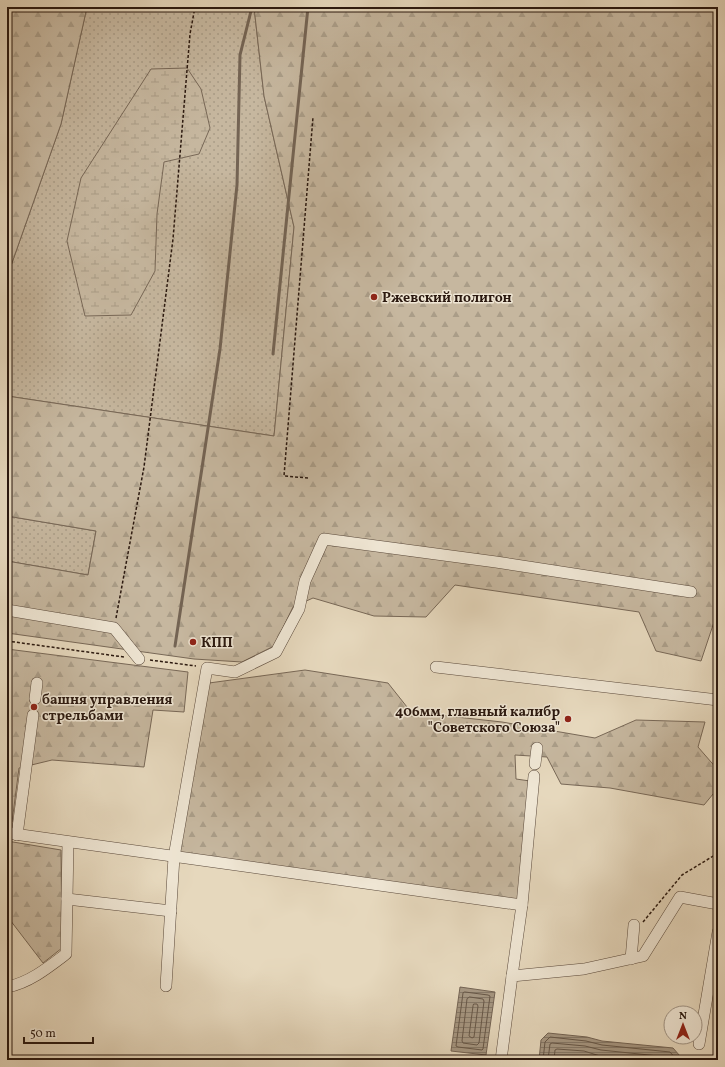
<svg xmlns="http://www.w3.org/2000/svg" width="725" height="1067" viewBox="0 0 725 1067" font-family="Vollkorn,serif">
	<defs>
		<pattern id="grass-dots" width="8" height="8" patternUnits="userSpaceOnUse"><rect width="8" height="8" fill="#c6b79f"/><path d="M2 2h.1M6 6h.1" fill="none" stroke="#aa9d88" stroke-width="1.8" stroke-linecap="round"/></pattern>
		<pattern id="forest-firs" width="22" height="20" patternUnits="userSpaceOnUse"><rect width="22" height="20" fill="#c6b79f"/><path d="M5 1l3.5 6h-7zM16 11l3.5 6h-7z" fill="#aa9d88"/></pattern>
		<pattern id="wetland-marsh" width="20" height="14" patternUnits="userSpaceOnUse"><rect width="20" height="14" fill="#c6b79f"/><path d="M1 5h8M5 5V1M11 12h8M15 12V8" fill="none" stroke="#aa9d88"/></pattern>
		<pattern id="water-rules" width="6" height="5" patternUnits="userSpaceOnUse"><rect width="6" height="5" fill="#a69782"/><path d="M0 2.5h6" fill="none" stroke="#877a69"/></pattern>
	</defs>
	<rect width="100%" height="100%" fill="#e6d8bd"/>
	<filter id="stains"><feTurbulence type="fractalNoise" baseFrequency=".005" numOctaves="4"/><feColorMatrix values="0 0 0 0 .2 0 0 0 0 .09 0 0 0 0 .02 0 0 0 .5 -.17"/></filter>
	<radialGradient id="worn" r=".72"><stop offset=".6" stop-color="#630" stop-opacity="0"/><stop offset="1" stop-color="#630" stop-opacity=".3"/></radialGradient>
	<!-- grass -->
	<g fill="url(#grass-dots)" stroke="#786857">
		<polygon points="87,7 254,7 264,96 294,227 274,436 7,396 7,277 61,124"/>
		<polygon points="7,516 96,531 88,575 7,561"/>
	</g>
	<!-- forest -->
	<g fill="url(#forest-firs)" stroke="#786857">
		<polygon points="7,7 87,7 61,124 7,277"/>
		<polygon points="254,7 718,7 718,610 701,661 656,651 639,612 455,585 426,617 374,616 313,598 293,607 274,646 242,662 194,659 7,633 7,561 88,575 96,531 7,516 7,396 274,436 294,227 264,96"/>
		<polygon points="7,649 188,672 184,712 153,710 144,767 52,760 19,768 12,822 7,821"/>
		<polygon points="305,670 388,683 411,712 502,722 595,738 636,720 705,722 698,747 718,770 718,788 704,805 610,788 561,784 547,757 515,755 516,779 530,781 519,902 178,854 209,683"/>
		<polygon points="7,841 61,850 62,948 43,963 7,916"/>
	</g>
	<!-- wetland -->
	<polygon fill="url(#wetland-marsh)" stroke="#786857" points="187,68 201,89 210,128 199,154 164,162 157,214 155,271 131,315 85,316 67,241 81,178 151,69"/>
	<!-- water -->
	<g fill="url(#water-rules)" stroke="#746454">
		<polygon points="460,987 495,992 486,1055 451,1051"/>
		<polygon points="548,1033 587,1037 602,1041 673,1048 680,1056 681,1060 539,1060 541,1040"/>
	</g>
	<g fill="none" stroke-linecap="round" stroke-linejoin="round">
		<!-- shore -->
		<g stroke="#685848" stroke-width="1">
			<polygon points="465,992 488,995 490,996 483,1049 482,1050 458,1047 456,1046 463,993"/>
			<polygon points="470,997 483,999 484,1001 479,1043 477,1045 463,1043 462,1041 467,999"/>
			<polygon points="474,1004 477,1004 478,1006 474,1037 472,1038 469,1036 473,1006"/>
			<polyline points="543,1060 545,1042 550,1037 586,1041 602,1045 670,1052 677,1060"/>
			<polyline points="548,1060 550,1044 552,1043 585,1046 601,1050 668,1057 671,1060"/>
			<polyline points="554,1060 555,1050 557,1049 584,1051 600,1056 640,1060"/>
		</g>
		<!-- stream -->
		<g stroke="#746454" stroke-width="3">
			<polyline points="273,354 308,7"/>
			<polyline points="175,646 220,349 237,185 240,55 252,7"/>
		</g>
		<!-- minor-tunnel -->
		<polyline stroke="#c0b29a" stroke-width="11" stroke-dasharray="11 5.5" stroke-linecap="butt" points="33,715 35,699"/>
		<!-- minor casing -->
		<g stroke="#59483a" stroke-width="12">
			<g id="minor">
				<polyline points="7,610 114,628 139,659"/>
				<polyline points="436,667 718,700"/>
				<polyline points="35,699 37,683"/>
				<polyline points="535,764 537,748"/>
				<polyline points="7,833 522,905"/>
				<polyline points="17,835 33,715"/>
				<polyline points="67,899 171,911"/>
				<polyline points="631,959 634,925"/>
				<polyline points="512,976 522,905 534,776"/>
				<polyline points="166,986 174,857 207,668 235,672 276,652 299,609 305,581 324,539 496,562 691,592"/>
				<path d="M7,987c22,-4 42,-20 59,-33l2,-112"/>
				<polyline points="699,1044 718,932"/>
				<polyline points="501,1060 512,976 584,969 643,956 680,897 718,904"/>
			</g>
		</g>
		<!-- path -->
		<g stroke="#2a180f" stroke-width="1.5" stroke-dasharray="3 2" stroke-linecap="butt">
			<polyline points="308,478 284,476 313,117"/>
			<polyline points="116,618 144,467 173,239 190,34 195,7"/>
			<polyline points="7,641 124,657"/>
			<polyline points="150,660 196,666"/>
			<polyline points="643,922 682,875 715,855 718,850"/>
		</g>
		<!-- minor -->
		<use href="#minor" stroke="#efe6d4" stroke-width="11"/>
	</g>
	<!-- markers -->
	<g fill="#8f2418" stroke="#efe6d4" stroke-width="1.5">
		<circle cx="374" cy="297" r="4"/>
		<circle cx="193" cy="642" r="4"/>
		<circle cx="34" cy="707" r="4"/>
		<circle cx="568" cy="719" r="4"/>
	</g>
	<g text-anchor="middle" stroke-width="3" stroke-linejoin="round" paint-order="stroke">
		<!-- poi labels -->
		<g font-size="14" font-weight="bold" fill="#2a180f" stroke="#efe6d4" text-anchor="start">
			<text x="382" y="302">Ржевский полигон</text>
			<text x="201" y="647">КПП</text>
			<text x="42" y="704">башня управления<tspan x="42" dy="16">стрельбами</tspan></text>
			<text x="560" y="716" text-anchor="end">406мм, главный калибр<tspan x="560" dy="16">"Советского Союза"</tspan></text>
		</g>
	</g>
	<!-- margin -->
	<rect width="725" height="1067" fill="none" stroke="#e6d8bd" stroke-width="24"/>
	<rect x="8" y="8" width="709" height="1051" fill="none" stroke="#2a180f" stroke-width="2"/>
	<rect x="12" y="12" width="701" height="1043" fill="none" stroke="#2a180f"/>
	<!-- north arrow -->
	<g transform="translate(683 1025)"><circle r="19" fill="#efe6d4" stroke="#a09485"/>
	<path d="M0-3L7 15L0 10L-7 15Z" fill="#8f2418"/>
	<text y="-6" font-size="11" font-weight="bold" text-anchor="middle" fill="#2a180f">N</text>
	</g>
	<!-- scale -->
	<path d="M24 1037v6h69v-6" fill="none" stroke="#2a180f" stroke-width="2"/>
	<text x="30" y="1037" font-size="12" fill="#2a180f" stroke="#efe6d4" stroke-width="3" paint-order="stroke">50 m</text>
	<rect width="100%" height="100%" filter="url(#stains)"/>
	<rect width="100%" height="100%" fill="url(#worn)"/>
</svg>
